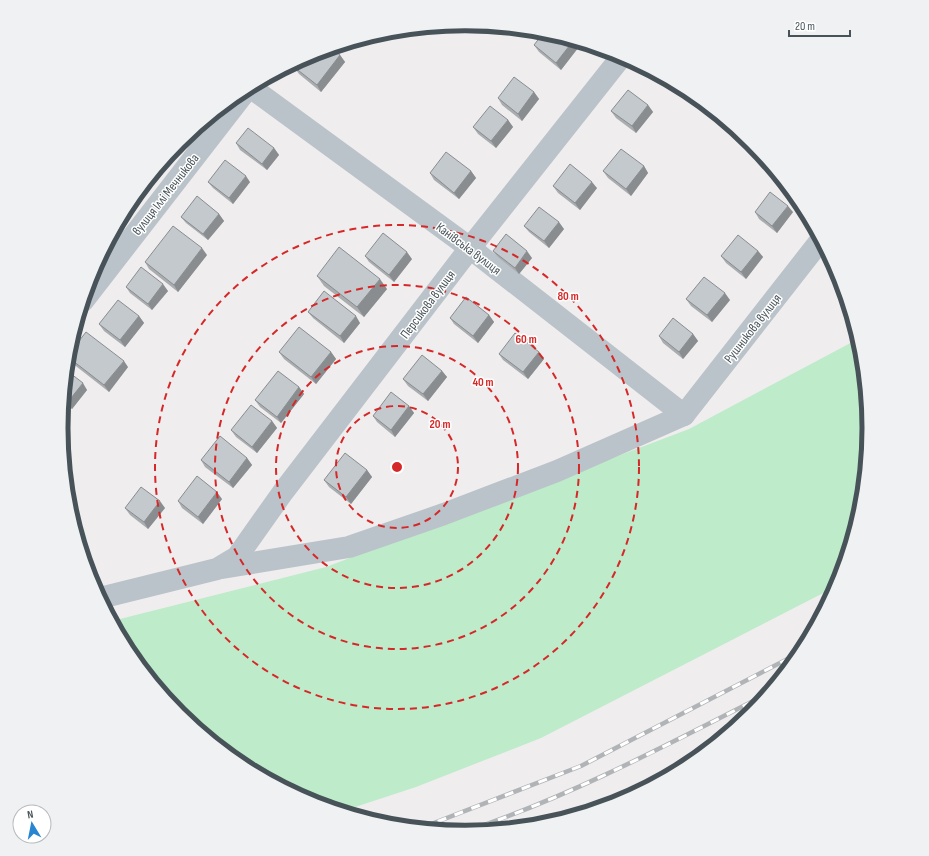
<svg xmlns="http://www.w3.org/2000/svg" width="929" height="856" viewBox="0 0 929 856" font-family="'Sofia Sans Condensed',sans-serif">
	<rect width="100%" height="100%" fill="#f0edee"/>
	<!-- green -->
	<polygon fill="#beebca" points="858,339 861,349 868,428 861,507 835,587 541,738 416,787 343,811 310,801 240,764 179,714 128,652 112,621 326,567 689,429"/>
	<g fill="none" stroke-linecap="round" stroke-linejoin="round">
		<!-- minor -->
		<g stroke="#bac3c9" stroke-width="22">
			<polyline points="250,87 470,248 684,415"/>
			<polyline points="83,301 248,88"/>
			<polyline points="222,568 349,547 444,514 557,471 684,415 820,241"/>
			<polyline points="100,598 217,569 237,557 283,492 470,248 622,56"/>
		</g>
		<!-- rail casing -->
		<g stroke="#b0b4b7" stroke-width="4.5">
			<g id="rail">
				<polyline points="421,828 581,766 801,652"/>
				<path d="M464,832c105,-35 203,-87 301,-137"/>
			</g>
		</g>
		<!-- rail -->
		<use href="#rail" stroke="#fff" stroke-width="3" stroke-dasharray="9" stroke-linecap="butt"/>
	</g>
	<!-- wall -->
	<g fill="#a9adb0">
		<polygon points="573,41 578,48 561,70 539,52 534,45"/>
		<polygon points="340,55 345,62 321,92 299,74 294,67"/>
		<polygon points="651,72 677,86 674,90"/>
		<polygon points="534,92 539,99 522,121 502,105 498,98"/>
		<polygon points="648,105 653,112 636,133 616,118 611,111"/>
		<polygon points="508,120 513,127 496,148 478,134 473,127"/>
		<polygon points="236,143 274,148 279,155 267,170 240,150"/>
		<polygon points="644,166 648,173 631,196 608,178 603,171"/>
		<polygon points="471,171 476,178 459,199 434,180 430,173"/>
		<polygon points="208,182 250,182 233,204 213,188"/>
		<polygon points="553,186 597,188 580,210 558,193"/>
		<polygon points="755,212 793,212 777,233 759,219"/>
		<polygon points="219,214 224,221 208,240 186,223 181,217"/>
		<polygon points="524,226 564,229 549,248 529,232"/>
		<polygon points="493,251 532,258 519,274 498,257"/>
		<polygon points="758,251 763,257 746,279 726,263 721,256"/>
		<polygon points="207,255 178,292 149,269 145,262"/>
		<polygon points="365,256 412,259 394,282 369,262"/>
		<polygon points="317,276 387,289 364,317 324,286"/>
		<polygon points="126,287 168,291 152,310 130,293"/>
		<polygon points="686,299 730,300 712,322 691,306"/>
		<polygon points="308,312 360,323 344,343 313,318"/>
		<polygon points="489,315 494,322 478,343 454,324 450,318"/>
		<polygon points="139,316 144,323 125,347 104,331 99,324"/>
		<polygon points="693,334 698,341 683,359 663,343 659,336"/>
		<polygon points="279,352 331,352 336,359 316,384 284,359"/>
		<polygon points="539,352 544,359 528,379 503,360 499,354"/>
		<polygon points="68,355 128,367 109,392 72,363 68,357"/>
		<polygon points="66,370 87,390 72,409 63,402"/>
		<polygon points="442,371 447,377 428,401 408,386 403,379"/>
		<polygon points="299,387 304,394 281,423 260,407 255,400"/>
		<polygon points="409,406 414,413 395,437 377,422 373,416"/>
		<polygon points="272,421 277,428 257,453 236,437 231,430"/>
		<polygon points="247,458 252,465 233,488 205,467 201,460"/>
		<polygon points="367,470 372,477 351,504 329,487 324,480"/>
		<polygon points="222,499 203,524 182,508 178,501"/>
		<polygon points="125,508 165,508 148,529 130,515"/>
	</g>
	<!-- shaded-wall -->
	<g fill="#898d90">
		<polygon points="370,37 366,41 364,38"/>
		<polygon points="573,41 578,48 561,70 556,63"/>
		<polygon points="340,55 345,62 321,92 317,85"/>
		<polygon points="670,82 677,86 674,90 669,84"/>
		<polygon points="534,92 539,99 522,121 518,114"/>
		<polygon points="648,105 653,112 636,133 632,126"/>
		<polygon points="508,120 513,127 496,148 491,141"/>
		<polygon points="274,148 279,155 267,170 262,164"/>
		<polygon points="644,166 648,173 631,196 626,189"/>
		<polygon points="471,171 476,178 459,199 454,193"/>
		<polygon points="246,176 250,182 233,204 229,198"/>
		<polygon points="592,182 597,188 580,210 575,203"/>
		<polygon points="788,206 793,212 777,233 772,226"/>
		<polygon points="219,214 224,221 208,240 203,234"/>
		<polygon points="559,222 564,229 549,248 544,241"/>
		<polygon points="202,248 207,255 178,292 174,285"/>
		<polygon points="527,251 532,258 519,274 515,268"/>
		<polygon points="758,251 763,257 746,279 741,272"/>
		<polygon points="407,252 412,259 394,282 389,275"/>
		<polygon points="380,279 387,289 364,317 357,307"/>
		<polygon points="163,284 168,291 152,310 148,304"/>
		<polygon points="725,293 730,300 712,322 707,315"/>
		<polygon points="489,315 494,322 478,343 473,336"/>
		<polygon points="139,316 144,323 125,347 120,340"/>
		<polygon points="356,316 360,323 344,343 340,336"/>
		<polygon points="693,334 698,341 683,359 679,352"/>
		<polygon points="331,352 336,359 316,384 311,377"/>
		<polygon points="539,352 544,359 528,379 523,372"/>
		<polygon points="124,361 128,367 109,392 104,385"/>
		<polygon points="442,371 447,377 428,401 423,394"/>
		<polygon points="83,383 87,390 72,409 67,403"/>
		<polygon points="299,387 304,394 281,423 277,417"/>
		<polygon points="409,406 414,413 395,437 391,430"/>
		<polygon points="61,421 65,427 61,432 60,428"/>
		<polygon points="272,421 277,428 257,453 252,447"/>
		<polygon points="247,458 252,465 233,488 229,482"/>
		<polygon points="367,470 372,477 351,504 346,497"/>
		<polygon points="217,492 222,499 203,524 198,517"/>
		<polygon points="160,501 165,508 148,529 144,522"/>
	</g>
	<!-- building -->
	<g fill="#c4c9cd" stroke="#898d90">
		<polygon points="544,32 572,41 573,41 556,63 534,45"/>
		<polygon points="331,48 340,55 317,85 294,67 300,60 310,55"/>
		<polygon points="514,77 534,92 518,114 498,98"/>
		<polygon points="661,77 670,82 669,84"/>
		<polygon points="628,90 648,105 632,126 611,111"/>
		<polygon points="490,106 508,120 491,141 473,127"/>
		<polygon points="248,128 274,148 262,164 236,143"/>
		<polygon points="621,149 644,166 626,189 603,171"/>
		<polygon points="446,152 471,171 454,193 430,173"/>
		<polygon points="225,160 246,176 229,198 208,182"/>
		<polygon points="570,164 592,182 575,203 553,186"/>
		<polygon points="770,192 788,206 772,226 755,212"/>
		<polygon points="197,196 219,214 203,234 181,217"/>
		<polygon points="539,207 559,222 544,241 524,226"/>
		<polygon points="173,226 202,248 174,285 145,262"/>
		<polygon points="383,233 407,252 389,275 365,256"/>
		<polygon points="506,234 527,251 515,268 493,251"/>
		<polygon points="738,235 758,251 741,272 721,256"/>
		<polygon points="339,247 380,279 357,307 317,276"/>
		<polygon points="141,267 163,284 148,304 126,287"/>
		<polygon points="704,277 725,293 707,315 686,299"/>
		<polygon points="324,291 356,316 340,336 308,312"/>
		<polygon points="466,297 489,315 473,336 450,318"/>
		<polygon points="118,300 139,316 120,340 99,324"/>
		<polygon points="673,318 693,334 679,352 659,336"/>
		<polygon points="299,327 331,352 311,377 279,352"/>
		<polygon points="86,332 124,361 104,385 68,357 68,355"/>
		<polygon points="515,333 539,352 523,372 499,354"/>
		<polygon points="422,355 442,371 423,394 403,379"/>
		<polygon points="66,370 83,383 67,403 63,399"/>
		<polygon points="278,371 299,387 277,417 255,400"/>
		<polygon points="391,392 409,406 391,430 373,416"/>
		<polygon points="251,405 272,421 252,447 231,430"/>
		<polygon points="220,436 247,458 229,482 201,460"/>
		<polygon points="345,453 367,470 346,497 324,480"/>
		<polygon points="197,476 217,492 198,517 178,501"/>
		<polygon points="141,487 160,501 144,522 125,508"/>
	</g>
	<!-- distance rings -->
	<g fill="none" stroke="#d62828" stroke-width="2" stroke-dasharray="7 5">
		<circle cx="397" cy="467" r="61"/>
		<circle cx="397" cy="467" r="121"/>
		<circle cx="397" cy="467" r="182"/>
		<circle cx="397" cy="467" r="242"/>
	</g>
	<g text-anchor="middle" stroke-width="3" stroke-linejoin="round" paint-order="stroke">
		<!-- street labels -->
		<g font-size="13" fill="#475359" stroke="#fff">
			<text transform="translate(165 194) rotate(-52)" y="5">вулиця Іллі Мечникова</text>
			<text transform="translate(469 248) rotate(37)" y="5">Канівська вулиця</text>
			<text transform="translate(427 304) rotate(-53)" y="5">Персикова вулиця</text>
			<text transform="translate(752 328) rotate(-52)" y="5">Рушникова вулиця</text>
		</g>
	</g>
	<!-- crop -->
	<path d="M0 0H929V856H0ZM68 428a397 397 0 1 1 794 0a397 397 0 1 1-794 0Z" fill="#f0f1f2" fill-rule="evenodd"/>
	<path fill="none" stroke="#475359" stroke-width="5" d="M68 428a397 397 0 1 1 794 0a397 397 0 1 1-794 0Z"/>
	<circle cx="397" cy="467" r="6" fill="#d62828" stroke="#fff" stroke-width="2"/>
	<g font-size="12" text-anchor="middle" font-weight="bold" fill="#d62828" stroke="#fff" stroke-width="3" stroke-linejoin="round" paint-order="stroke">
		<text x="568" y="300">80 m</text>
		<text x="526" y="343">60 m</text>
		<text x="483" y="386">40 m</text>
		<text x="440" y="428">20 m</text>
	</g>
	<!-- north arrow -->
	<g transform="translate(32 824) rotate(350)"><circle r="19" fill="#ffffff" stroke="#b5babd"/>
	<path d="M0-3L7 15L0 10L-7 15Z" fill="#2785d1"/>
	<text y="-6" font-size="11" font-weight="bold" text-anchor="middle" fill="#475359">N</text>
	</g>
	<!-- scale -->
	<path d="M789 30v6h61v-6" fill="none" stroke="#475359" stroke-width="2"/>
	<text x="795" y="30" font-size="12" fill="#475359" stroke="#ffffff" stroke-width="3" paint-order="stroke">20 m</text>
</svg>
